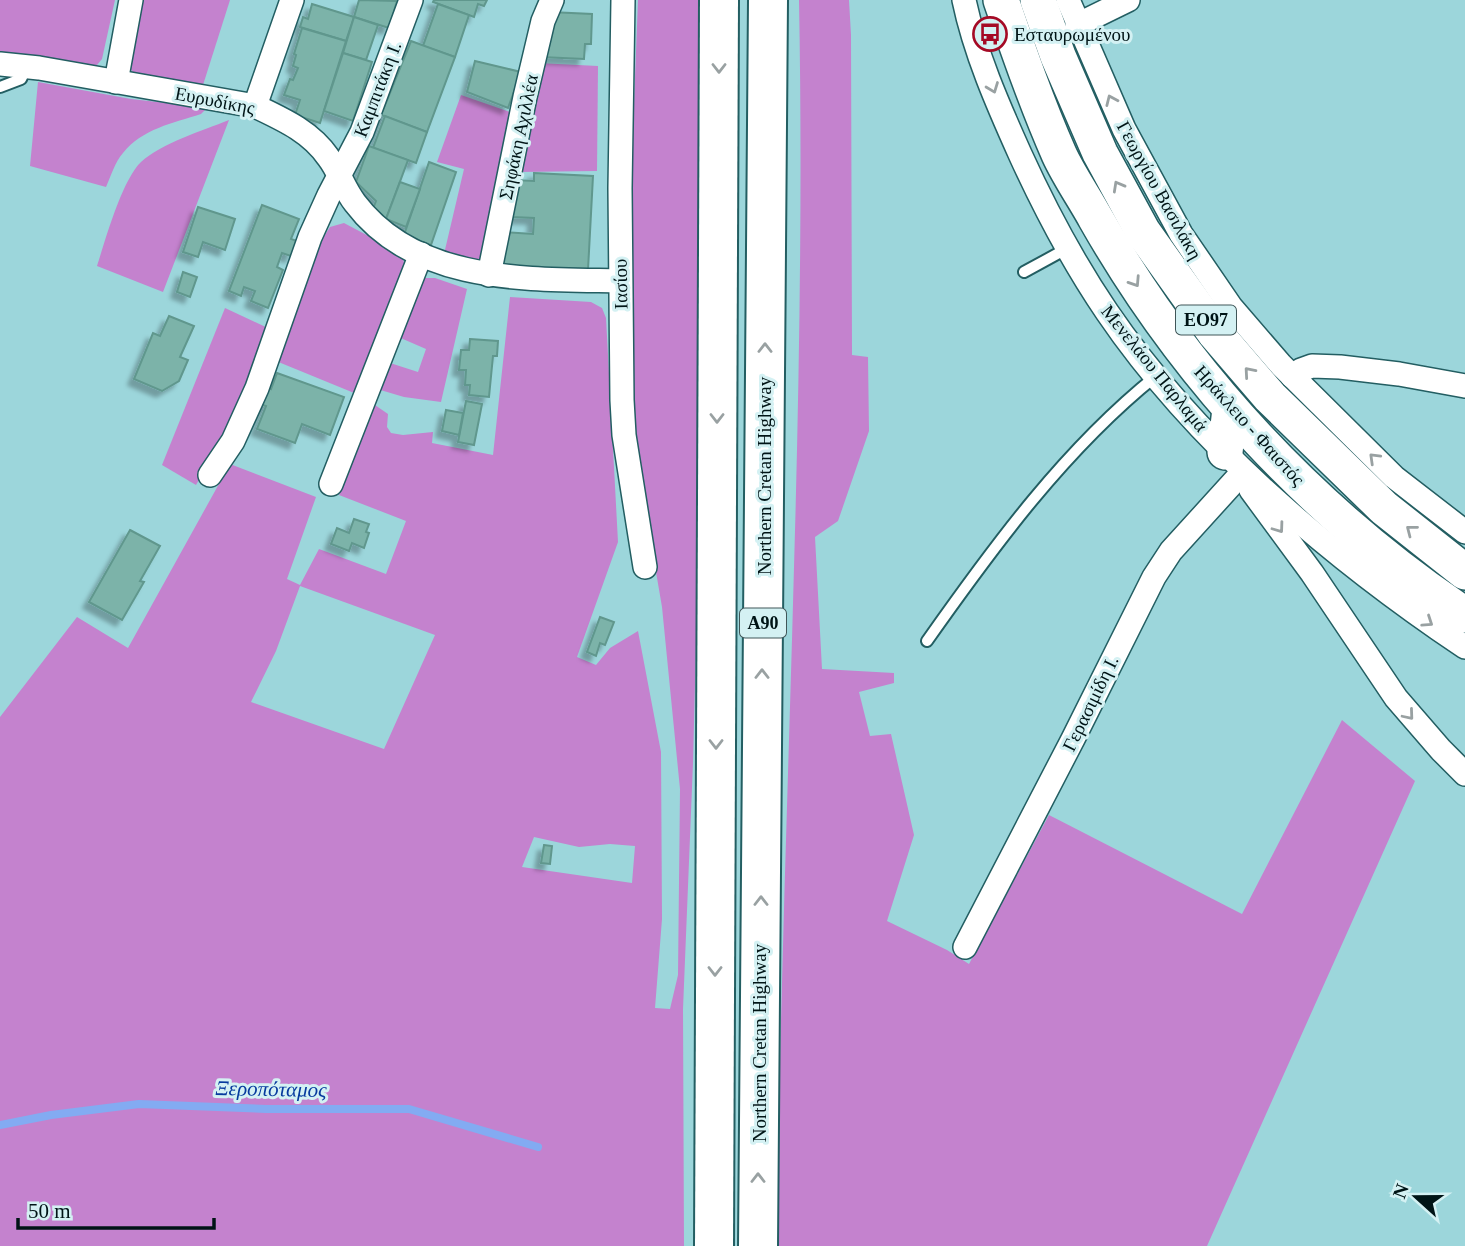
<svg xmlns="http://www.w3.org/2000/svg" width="1465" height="1246" viewBox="0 0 1465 1246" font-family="'Times New Roman',serif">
	<defs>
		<filter id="shadow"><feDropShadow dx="-6" dy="6" stdDeviation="2" flood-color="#0004"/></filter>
	</defs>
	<rect width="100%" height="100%" fill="#9cd6db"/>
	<!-- green -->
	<g fill="#c482ce" fill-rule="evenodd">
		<polygon points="0,0 115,0 102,59 97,65 89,66 0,55"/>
		<polygon points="139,0 230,0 203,85 143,79 135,76 129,66"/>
		<path d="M638,0h63l2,367 -10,396 -10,246 1,237h-684v-529l77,-100 51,31 102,-184 86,33 -29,82 13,6 19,-36 67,25 20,-53 -67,-26 33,-92 16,11 -1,13 4,6 12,2 30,-3 -1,11 61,12 17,-158 81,5 11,6 4,10 12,224 -41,115 19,8 14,-17 28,-17 23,121 1,167 -7,89 15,1 8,-34 2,-186 -18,-182 -25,-146 -6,-130v-150zM300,586l135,49 -51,114 -133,-47 25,-51zM534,837l45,10 31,-3 25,2 -3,37 -110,-16z"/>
		<path d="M799,0h50l2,35 1,320 16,2 1,74 -31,90 -23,16 7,132 72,4v10l-35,9 11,44 21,-2 23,101 -27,86 60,29 22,14 80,-149 193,99 100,-194 73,61 -208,465h-430c4,-415 30,-831 22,-1246z"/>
		<polygon points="538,63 598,66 597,171 517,172"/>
		<path d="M38,82l93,17 70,8 4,3 -4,4c-28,9 -59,15 -78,39 -8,9 -12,23 -17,34l-76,-21z"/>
		<polygon points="461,95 510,112 480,262 444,254 464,169 437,162"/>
		<path d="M229,120l-66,172 -66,-26c8,-25 25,-86 44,-104 21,-19 61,-31 88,-42z"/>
		<polygon points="344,223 393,249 403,259 406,270 359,395 276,361 323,238 330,227"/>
		<polygon points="425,278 435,278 467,289 441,402 404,397 377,389 387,362 418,372 426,349 396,336 417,282"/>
		<polygon points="225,308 270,329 227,431 196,485 162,465"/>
	</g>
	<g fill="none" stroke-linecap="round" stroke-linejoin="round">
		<!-- stream -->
		<polyline stroke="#83abf2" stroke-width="8" points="0,1125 51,1115 139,1104 266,1109 409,1109 538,1147"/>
	</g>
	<!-- building -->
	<g fill="#7bb3a9" stroke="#60978d" stroke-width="2" filter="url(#shadow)">
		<polygon points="359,0 397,1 389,28 354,17"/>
		<polygon points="434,0 487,0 484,6 478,4 474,17 433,2"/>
		<polygon points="312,4 354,17 346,41 300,27 303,17 308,19"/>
		<polygon points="438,4 469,15 455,57 423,46"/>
		<polygon points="550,12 592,14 591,44 585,44 584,59 541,57"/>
		<polygon points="354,17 378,25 366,60 343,53"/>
		<polygon points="302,28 346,41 320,123 295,115 300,100 284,95 290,79 293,80 298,68 293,66 296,55 294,54"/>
		<polygon points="411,41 455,57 427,132 381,115"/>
		<polygon points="343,53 372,62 353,121 324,111"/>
		<polygon points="475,61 521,72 508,108 467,92"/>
		<polygon points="385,116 427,132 416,163 373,148"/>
		<polygon points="369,146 408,160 386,219 371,214 376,201 356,182"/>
		<polygon points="429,162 456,172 431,245 404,235"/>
		<polygon points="534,173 593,176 588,270 502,266 503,232 533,234 534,218 512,217 514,180 534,181"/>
		<polygon points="400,182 420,189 406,227 386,219"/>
		<polygon points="262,205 299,219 291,239 297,241 291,256 282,253 277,267 283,270 268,308 251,301 255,291 244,287 241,296 229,291"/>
		<polygon points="198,207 235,219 225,250 203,242 198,257 183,252"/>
		<polygon points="183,272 197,277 190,297 177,292"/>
		<polygon points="169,316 194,326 180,357 188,360 179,381 162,391 134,379 153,333 160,336"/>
		<polygon points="470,339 498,341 497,356 493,356 489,397 469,395 470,385 465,385 466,370 459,370 461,350 469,350"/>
		<polygon points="277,373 344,397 330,435 302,424 295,443 257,429 266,406 260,404 267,387 271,389"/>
		<polygon points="466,401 482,404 474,445 458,442"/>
		<polygon points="446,410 463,413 459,435 442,431"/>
		<polygon points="354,519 369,524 366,532 369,533 364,548 352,543 349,551 331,544 337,528 349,533"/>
		<polygon points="130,530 160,546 140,581 144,582 122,620 89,602"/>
		<polygon points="600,617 614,622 605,645 600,643 596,656 587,652"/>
		<polygon points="544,845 552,846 550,864 541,863"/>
	</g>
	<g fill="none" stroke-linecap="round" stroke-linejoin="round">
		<!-- lane casing -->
		<g stroke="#235e62" stroke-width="14">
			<g id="lane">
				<polyline points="0,87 21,79 27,67"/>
				<polyline points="1024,272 1068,248"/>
				<path d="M927,641c67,-95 138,-192 229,-265"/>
			</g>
		</g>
		<!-- street casing -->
		<g stroke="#235e62" stroke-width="26">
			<g id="street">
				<polyline points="623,0 620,188 622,400 624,435 645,567"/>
				<path d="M964,0c11,53 34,105 56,154 25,55 53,108 87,158 89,131 227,247 358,335"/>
				<polyline points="1068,0 1124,129 1181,234 1231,307 1281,365 1394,477 1465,532"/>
				<polyline points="1077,25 1128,0"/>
				<path d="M0,64l39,4 216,38c27,13 55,25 73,51 11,14 16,32 27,46 61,81 174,76 265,78"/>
				<polyline points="116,82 131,0"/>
				<polyline points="255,106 292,0"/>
				<polyline points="489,275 525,97 543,21 552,0"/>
				<polyline points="1292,376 1301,370 1312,366 1340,367 1399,374 1465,386"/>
				<polyline points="210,475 233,441 257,388 310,237 329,195 362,132 411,0"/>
				<polyline points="331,484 421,254"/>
				<polyline points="1251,490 1312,573 1396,698 1441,750 1465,774"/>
				<polyline points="965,947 1073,739 1154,577 1171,551 1240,475"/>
			</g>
		</g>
		<!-- primary casing -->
		<g stroke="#235e62" stroke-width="38">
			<g id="primary">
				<path d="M1001,0c18,52 36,104 58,154 10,22 25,43 37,65 90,158 217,294 369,396"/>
				<polyline points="1038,0 1058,56 1100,153 1143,232 1215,333 1270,397 1384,508 1465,572"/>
				<polyline points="1225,452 1230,409"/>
			</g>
		</g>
		<!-- highway casing -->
		<g stroke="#235e62" stroke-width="42">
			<g id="highway">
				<polyline points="714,1246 719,0"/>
				<polyline points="758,1246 768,0"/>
			</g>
		</g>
		<!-- lane -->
		<use href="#lane" stroke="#fff" stroke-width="10"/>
		<!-- street -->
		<use href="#street" stroke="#fff" stroke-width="23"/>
		<!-- primary -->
		<use href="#primary" stroke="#fff" stroke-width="35"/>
		<!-- highway -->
		<use href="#highway" stroke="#fff" stroke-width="38"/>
	</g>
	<!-- one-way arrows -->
	<defs><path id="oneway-chevron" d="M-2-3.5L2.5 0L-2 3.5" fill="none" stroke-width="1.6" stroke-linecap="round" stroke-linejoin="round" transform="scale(1.75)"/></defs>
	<g stroke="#99a1a2">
		<use href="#oneway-chevron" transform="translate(719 68) rotate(90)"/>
		<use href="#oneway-chevron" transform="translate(993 88) rotate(69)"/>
		<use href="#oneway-chevron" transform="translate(1111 100) rotate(-114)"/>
		<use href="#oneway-chevron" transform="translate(1118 186) rotate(-119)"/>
		<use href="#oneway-chevron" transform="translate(1135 282) rotate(57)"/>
		<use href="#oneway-chevron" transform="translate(765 348) rotate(-90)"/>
		<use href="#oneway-chevron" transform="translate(1249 372) rotate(-131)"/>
		<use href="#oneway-chevron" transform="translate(717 418) rotate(90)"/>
		<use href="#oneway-chevron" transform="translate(1374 458) rotate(-136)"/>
		<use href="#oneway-chevron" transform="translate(1279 528) rotate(54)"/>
		<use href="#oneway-chevron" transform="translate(1411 530) rotate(-142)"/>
		<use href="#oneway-chevron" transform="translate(1428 622) rotate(34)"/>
		<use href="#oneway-chevron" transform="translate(762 674) rotate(-90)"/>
		<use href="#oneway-chevron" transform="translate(1409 715) rotate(50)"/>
		<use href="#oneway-chevron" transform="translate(716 744) rotate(90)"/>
		<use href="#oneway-chevron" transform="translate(761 901) rotate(-90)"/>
		<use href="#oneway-chevron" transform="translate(715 971) rotate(90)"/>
		<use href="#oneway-chevron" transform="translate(758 1178) rotate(-90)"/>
	</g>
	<!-- icons -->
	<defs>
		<g id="bus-ring" transform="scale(1.75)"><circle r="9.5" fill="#d4f1f3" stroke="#a50a25" stroke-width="1.5"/><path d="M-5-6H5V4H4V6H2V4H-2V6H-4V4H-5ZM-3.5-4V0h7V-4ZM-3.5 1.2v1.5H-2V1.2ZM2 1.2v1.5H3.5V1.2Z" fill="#a50a25"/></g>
	</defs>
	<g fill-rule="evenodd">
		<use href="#bus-ring" x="990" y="34"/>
	</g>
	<g text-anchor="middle" stroke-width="6" stroke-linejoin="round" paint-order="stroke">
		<!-- shield labels -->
		<g fill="#d4f1f3" stroke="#405658" stroke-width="2">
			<rect x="1176" y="305.5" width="60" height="29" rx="5"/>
			<rect x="740" y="608.5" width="46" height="29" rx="5"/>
		</g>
		<g font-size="18" font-weight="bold" fill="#001416">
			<text x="1206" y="326">ΕΟ97</text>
			<text x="763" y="629">Α90</text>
		</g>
		<!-- poi labels -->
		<g font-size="19" fill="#001416" stroke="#d4f1f3" text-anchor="start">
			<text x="1014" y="41">Εσταυρωμένου</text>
		</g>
		<!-- street labels -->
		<g font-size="19" fill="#001416" stroke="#d4f1f3">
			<text transform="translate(377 89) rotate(-69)" y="7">Καμπιτάκη Ι.</text>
			<text transform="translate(215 100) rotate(11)" y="7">Ευρυδίκης</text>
			<text transform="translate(518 137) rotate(-78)" y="7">Σηφάκη Αχιλλέα</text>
			<text transform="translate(1160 190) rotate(61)" y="7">Γεωργίου Βασιλάκη</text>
			<text transform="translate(620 284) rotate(-91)" y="7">Ιασίου</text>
			<text transform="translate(1155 368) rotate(51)" y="7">Μενελάου Παρλαμά</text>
			<text transform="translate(1250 425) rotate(48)" y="7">Ηράκλειο - Φαιστός</text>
			<text transform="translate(764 476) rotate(-90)" y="7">Northern Cretan Highway</text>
			<text transform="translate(1090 703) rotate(-64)" y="7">Γερασιμίδη Ι.</text>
			<text transform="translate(759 1043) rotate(-90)" y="7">Northern Cretan Highway</text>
		</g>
		<!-- water labels -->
		<g font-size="21" font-style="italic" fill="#063a9e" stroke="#d4f1f3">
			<text transform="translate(271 1089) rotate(1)" y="7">Ξεροπόταμος</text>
		</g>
	</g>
	<!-- north arrow -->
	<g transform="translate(1416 1197) rotate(291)" stroke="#d4f1f3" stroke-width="5" paint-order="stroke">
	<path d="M0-5L12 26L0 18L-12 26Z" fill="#001416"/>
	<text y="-10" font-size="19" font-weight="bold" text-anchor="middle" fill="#001416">N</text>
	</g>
	<!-- scale -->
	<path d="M18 1218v10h196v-10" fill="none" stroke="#001416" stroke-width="3.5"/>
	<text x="28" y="1218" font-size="21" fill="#001416" stroke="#d4f1f3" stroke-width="5" paint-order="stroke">50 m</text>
</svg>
